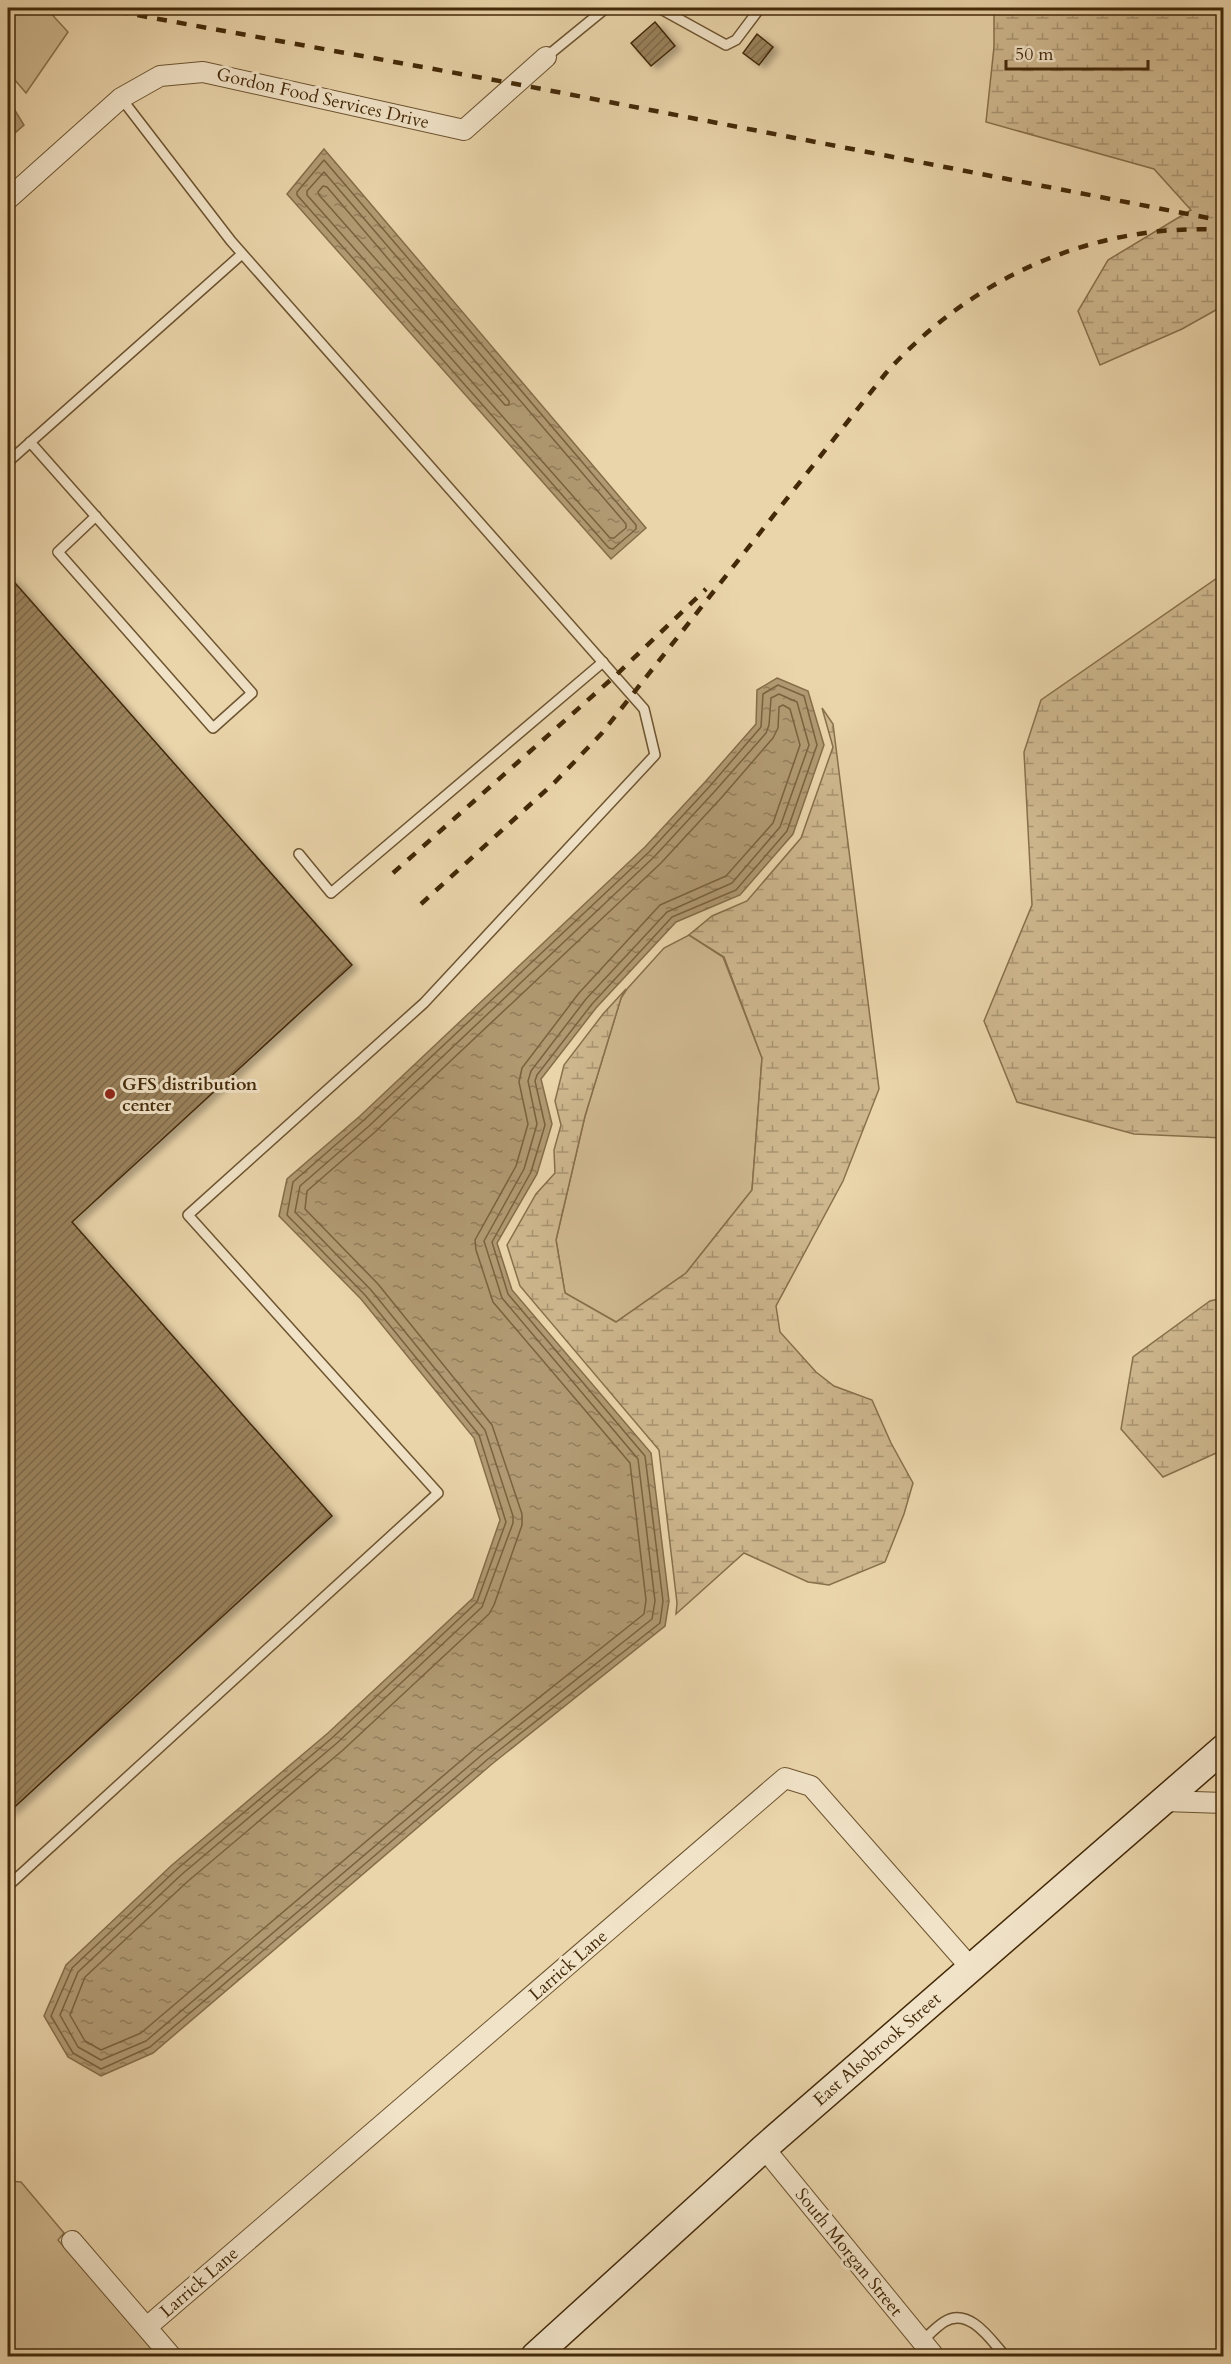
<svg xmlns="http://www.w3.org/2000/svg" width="1231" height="2364" viewBox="0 0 1231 2364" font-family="Cardo,serif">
	<defs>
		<pattern id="wetland-marsh" width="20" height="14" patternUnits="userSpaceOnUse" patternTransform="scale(1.5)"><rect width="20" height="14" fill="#ceb78e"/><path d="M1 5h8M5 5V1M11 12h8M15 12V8" fill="none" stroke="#a99572"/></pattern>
		<pattern id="water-ripples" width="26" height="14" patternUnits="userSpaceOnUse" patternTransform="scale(1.5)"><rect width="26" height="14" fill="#b19a73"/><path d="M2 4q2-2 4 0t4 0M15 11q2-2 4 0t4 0" fill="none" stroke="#927e5c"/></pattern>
		<pattern id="building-hatch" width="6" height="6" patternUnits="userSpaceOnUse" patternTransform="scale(1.5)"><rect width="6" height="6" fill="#9a825c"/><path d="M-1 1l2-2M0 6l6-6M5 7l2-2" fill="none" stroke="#7f6a4a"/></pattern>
		<filter id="shadow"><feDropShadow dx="6" dy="3.5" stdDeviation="3" flood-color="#0004"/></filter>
	</defs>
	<rect width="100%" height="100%" fill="#ead4aa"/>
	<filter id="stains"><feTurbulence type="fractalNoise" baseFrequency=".00333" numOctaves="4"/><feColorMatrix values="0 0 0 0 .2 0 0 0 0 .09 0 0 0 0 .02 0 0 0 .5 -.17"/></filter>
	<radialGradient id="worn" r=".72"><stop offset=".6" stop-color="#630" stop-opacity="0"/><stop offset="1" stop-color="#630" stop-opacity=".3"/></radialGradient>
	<!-- green -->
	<g fill="#ceb78e" stroke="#88704b" stroke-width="1.5">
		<polygon points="8,8 46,8 68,32 26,93 8,72"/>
		<polygon points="689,935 723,957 762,1058 752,1190 686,1273 616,1322 565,1293 556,1240 585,1116 621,998 627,989 664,948"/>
		<polygon points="8,2181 21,2182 64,2233 58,2240 158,2356 8,2356"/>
	</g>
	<!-- wetland -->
	<g fill="url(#wetland-marsh)" stroke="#88704b" stroke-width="1.5">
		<polygon points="994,8 1223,8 1223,306 1182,329 1100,365 1078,311 1108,260 1191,210 1154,169 986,122 994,47"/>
		<polygon points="1223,574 1223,1138 1134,1134 1017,1102 984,1021 1032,905 1024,752 1041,700"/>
		<polygon points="822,708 833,724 879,1089 843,1181 776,1306 780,1332 816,1372 834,1386 872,1400 891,1443 913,1483 904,1514 885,1562 829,1585 808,1582 744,1553 676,1614 677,1603 659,1450 520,1286 507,1245 536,1194 555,1173 554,1150 561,1125 555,1101 564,1065 603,1014 626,989 621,998 585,1116 556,1240 565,1293 616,1322 686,1273 752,1190 762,1058 724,957 689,935 712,916 747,901 801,838 833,747"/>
		<polygon points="1223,1298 1223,1450 1163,1477 1121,1429 1133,1357 1210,1301"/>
	</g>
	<!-- water -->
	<g fill="url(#water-ripples)" stroke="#856d48" stroke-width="1.5">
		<polygon points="8,99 24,125 8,139"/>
		<polygon points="324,149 646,528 611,559 287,194"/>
		<polygon points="777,678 808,691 824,745 793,834 740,895 676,922 596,1008 541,1079 552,1124 537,1174 497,1243 512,1290 651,1453 669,1601 665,1626 492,1764 153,2053 101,2076 68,2057 44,2016 66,1965 172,1865 328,1733 473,1598 500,1520 474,1438 361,1299 279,1216 287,1179 360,1116 645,847 705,782 756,724 757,690"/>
	</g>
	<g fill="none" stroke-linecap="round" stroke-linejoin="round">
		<!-- shore -->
		<g stroke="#7a623e" stroke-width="1.5">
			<polygon points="324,160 636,525 636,529 613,549 609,548 297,195 297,192"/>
			<polygon points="324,172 626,524 626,528 614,538 610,538 307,195 307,191"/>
			<polygon points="323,186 327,187 509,401 509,405 505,405 319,195 318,192"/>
			<polygon points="778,685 804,696 817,745 787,831 736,890 672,917 592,1004 537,1075 535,1081 545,1125 531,1172 492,1242 508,1294 645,1456 663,1601 660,1623 488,1759 150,2047 101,2069 73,2053 51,2016 72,1968 176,1870 332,1738 477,1602 506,1522 479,1435 365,1295 287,1215 293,1182 364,1120 649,852 710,786 761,727 763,694"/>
			<polygon points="779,694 797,702 809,745 780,827 732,883 667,912 586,999 531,1071 528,1081 537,1124 524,1169 484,1241 502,1298 638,1459 655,1601 652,1619 483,1754 146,2041 101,2060 78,2047 60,2015 78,1972 181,1875 337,1743 482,1607 513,1523 513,1516 485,1430 371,1290 295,1212 300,1186 369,1126 654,857 715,791 766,733 769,725 771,698"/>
			<polygon points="783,705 790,709 800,745 773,823 726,876 660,905 579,993 522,1068 519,1082 528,1124 516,1166 475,1240 476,1250 493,1302 630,1463 646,1600 644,1614 477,1747 141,2033 101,2050 85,2041 70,2015 85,1977 187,1882 343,1750 489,1614 494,1605 522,1525 522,1514 492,1425 378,1284 305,1209 307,1191 375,1132 661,863 722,797 773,738 778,728 779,707"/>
		</g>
	</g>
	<!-- building -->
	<g fill="url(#building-hatch)" stroke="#432908" stroke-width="1.5" filter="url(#shadow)">
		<polygon points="655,22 675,46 651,66 631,43"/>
		<polygon points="757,34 773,47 759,65 743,53"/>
		<polygon points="8,575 352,965 72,1222 332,1516 8,1813"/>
	</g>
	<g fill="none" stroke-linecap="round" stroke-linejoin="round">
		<!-- lane casing -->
		<g stroke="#6d5430" stroke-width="12">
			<g id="lane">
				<polyline points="659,8 726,45 736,40 760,8"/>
				<polyline points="546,57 606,8"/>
				<polyline points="30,442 252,693 213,728 58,552 96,516"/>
				<polyline points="8,462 242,254"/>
				<polyline points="299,854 331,893 603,662"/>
				<polyline points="8,1886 438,1493 188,1215 424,1003 655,755 644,709 231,241 121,98"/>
				<path d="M922,2341c7,-6 14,-14 22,-19 25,-16 47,18 61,34"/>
			</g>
		</g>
		<!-- street casing -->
		<g stroke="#6d5430" stroke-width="22">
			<g id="street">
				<polyline points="8,199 121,98 160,76 203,72 464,130 546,57"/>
				<polyline points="1164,1801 1224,1803"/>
				<polyline points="764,2148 934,2356"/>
				<polyline points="72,2241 171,2356"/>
				<polyline points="147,2327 785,1778 811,1786 971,1968"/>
			</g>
		</g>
		<!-- secondary casing -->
		<g stroke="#432908" stroke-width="30">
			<polyline id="secondary" points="535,2356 764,2148 1224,1748"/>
		</g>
		<!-- lane -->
		<use href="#lane" stroke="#f1e3c8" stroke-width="9"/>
		<!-- street -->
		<use href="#street" stroke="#f1e3c8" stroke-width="20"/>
		<!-- secondary -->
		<use href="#secondary" stroke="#f1e3c8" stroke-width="27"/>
		<!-- rail -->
		<g stroke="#432908" stroke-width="4.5" stroke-dasharray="10 10" stroke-linecap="butt">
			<polyline points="98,8 516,84 1224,221"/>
			<polyline points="393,873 615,676 706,589"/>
			<path d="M421,904l134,-122 47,-49 284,-360c85,-95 208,-151 338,-143"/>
		</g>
	</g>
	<!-- markers -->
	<circle fill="#8f2418" stroke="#f1e3c8" stroke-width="2" cx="110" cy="1094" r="6"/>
	<g text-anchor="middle" stroke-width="6" stroke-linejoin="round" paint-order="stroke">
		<!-- street labels -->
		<g font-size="18" fill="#432908" stroke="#f1e3c8">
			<text transform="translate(323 98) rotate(13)" y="6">Gordon Food Services Drive</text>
			<text transform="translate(568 1965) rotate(-41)" y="6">Larrick Lane</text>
			<text transform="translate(877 2049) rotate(-41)" y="6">East Alsobrook Street</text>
			<text transform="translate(849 2252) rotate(51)" y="6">South Morgan Street</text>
			<text transform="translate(199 2282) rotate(-41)" y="6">Larrick Lane</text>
		</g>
		<!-- poi labels -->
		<g font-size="18" font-weight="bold" fill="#432908" stroke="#f1e3c8" text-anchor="start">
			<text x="122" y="1090">GFS distribution<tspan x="122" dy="21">center</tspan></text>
		</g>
	</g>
	<!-- margin -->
	<rect width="1231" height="2364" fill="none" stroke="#ead4aa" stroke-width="30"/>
	<rect x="9" y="9" width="1213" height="2346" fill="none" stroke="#432908" stroke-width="3"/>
	<rect x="15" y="15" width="1201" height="2334" fill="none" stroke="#432908" stroke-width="1.5"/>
	<!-- scale -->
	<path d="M1006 60v9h142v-9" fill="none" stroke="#432908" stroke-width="3"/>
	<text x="1015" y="60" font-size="18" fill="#432908" stroke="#f1e3c8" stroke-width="4.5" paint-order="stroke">50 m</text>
	<rect width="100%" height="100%" filter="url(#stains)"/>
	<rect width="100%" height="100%" fill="url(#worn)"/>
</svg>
